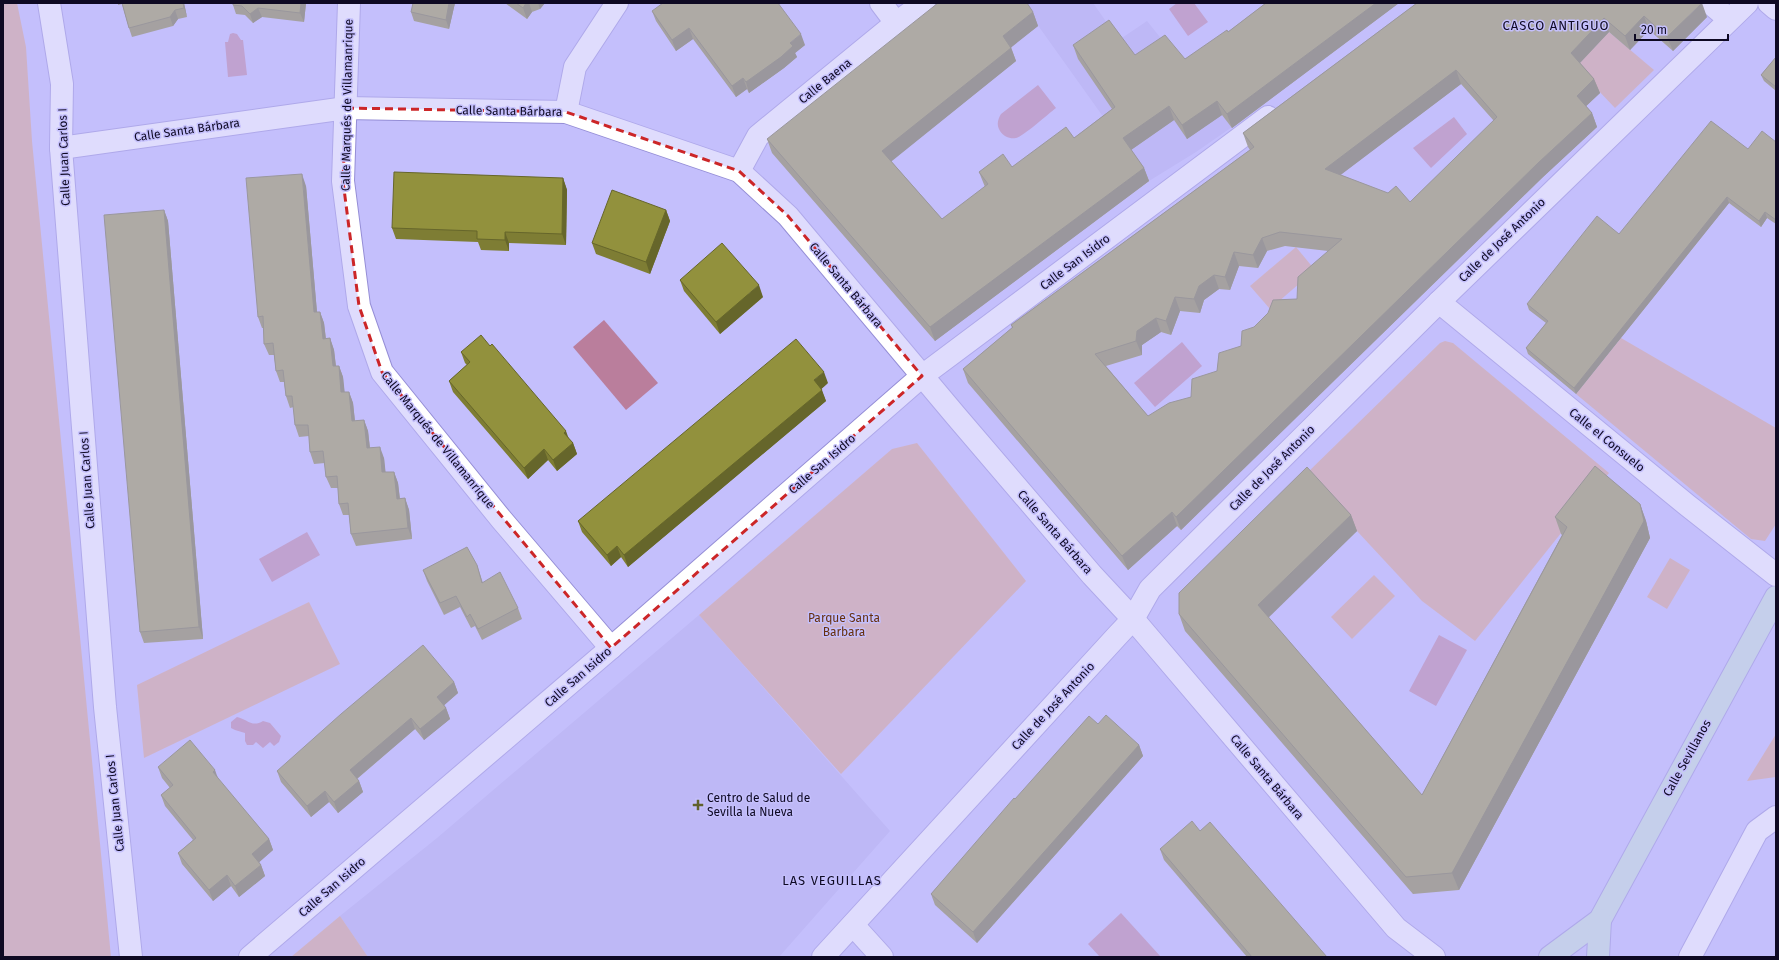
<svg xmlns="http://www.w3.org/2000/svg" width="1779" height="960" viewBox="0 0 1779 960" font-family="'Fira Sans',sans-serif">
	<rect width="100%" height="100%" fill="#c4bffc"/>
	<!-- built -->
	<g fill="#b5afef">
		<polygon points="1022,3 1093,3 1119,40 1147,21 1232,127 1196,152 1149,181"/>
		<polygon points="699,615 890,831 779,957 368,957 340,916 437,838"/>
	</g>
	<!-- green -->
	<g fill="#daa388">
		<polygon points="3,3 17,3 26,47 32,141 111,957 3,957"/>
		<polygon points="1609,32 1654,70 1615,108 1576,67"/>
		<polygon points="1296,247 1315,270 1270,309 1250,286"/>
		<polygon points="1621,338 1776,428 1776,524 1765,541 1751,539 1576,394"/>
		<polygon points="1445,341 1453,343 1609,473 1475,641 1422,601 1305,475 1440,343"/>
		<polygon points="917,443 1026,581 841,774 699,615 892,449"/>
		<polygon points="1670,558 1690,570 1667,609 1647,597"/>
		<polygon points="1374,575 1395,596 1352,639 1331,617"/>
		<polygon points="309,602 340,664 144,758 137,685"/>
		<polygon points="1776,734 1776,777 1747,781"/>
		<polygon points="340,916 368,957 291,957"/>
	</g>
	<!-- water -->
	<g fill="#ba7e9c">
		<polygon points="1177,3 1194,3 1208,22 1188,36 1169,9"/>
		<polygon points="233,33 237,34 241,40 243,40 247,75 228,77 225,42 228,42 230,34"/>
		<path d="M1038,85l18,23c-8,6 -32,28 -40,30 -6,1 -12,-1 -16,-7 -4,-6 -2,-12 1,-17z"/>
		<polygon points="1454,117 1467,134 1431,168 1413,148"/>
		<polygon points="604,320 658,383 626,410 573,347"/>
		<polygon points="1182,342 1202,366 1155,407 1134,383"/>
		<polygon points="307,532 320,555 272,582 259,559"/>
		<polygon points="1439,635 1467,650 1436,706 1409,691"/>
		<path d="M237,717c10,2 15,11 26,4l7,2 11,13 -2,6 -5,4 -4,-4 -7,6 -7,-6 -3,3h-6l-2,-4v-8l-10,-3 -4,-2v-6z"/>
		<polygon points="1121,913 1161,957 1100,957 1088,944"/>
	</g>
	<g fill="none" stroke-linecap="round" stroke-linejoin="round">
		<!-- minor casing -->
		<g stroke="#958ed6" stroke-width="24">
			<g id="minor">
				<polyline points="49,3 62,84 61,148 105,707 131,957"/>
				<polyline points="349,3 343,181 359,306 382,372 501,519 611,648"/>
				<polyline points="881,3 896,23"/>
				<polyline points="1710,3 1729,19"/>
				<polyline points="1769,3 1776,9"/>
				<polyline points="566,112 575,67 617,3"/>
				<polyline points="61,148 346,108 566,112 739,171 788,216 956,416 1092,575 1133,619 1396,928 1434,957"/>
				<polyline points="739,171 758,136 896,23 924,3"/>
				<polyline points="1439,302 1687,505 1776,575"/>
				<polyline points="853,925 882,957"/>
				<polyline points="250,957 611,648 922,376 1268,117"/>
				<polyline points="823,957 1117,636 1133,619 1150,589 1439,302 1747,3"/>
				<polyline points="1690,957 1757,831 1776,817"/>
			</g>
		</g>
		<!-- secondary casing -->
		<g stroke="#958ed6" stroke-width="24">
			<g id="secondary">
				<polyline points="1550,957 1600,920 1776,597"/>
				<polyline points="1598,957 1600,920"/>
			</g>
		</g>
		<!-- minor -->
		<use href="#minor" stroke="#fff" stroke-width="22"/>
		<!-- secondary -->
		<use href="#secondary" stroke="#c5e2d8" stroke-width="22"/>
	</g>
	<!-- wall -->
	<g fill="#7e7d34" fill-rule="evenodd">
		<polygon points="118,3 184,3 187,17 178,19 173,26 132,37 129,28 122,4 118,5"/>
		<polygon points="233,3 306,3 304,22 262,17 253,23 245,15 236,14 233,5"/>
		<polygon points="455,3 449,29 414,21 411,12"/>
		<polygon points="505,3 545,3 540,9 532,12 527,19"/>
		<polygon points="1266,3 1399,3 1232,128 1222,115 1187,139 1174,120 1131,150 1144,168 1149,181 935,341 772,153 767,139 1033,12 1038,26 1011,47 1016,61 891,161 942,219 985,187 979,172 1012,167 1074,138 1112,109 1078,59 1073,45 1135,55 1185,59 1228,32"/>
		<path d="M1417,3l290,14 -34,34 -24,-21 -19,20 -21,-18 -29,31 14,16 6,14 -14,13 6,7 5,14 -54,50 -362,353 -4,-4 -49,44 -160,-187 -5,-14 49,-41 -1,-3 239,-175 -2,-3 -5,-14zM1461,84l33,37 -84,81 -70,-27zM1285,246l43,5 -31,48 -43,28 -13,19 -24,25 -26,26 -43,19 -42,-50 36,-11v-10l19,-13 10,3 9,-24 20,2 4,-13 15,-11 11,1 9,-24 19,2 9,-17z"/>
		<polygon points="652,11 805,45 795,53 797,57 784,68 749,93 747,89 736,97 693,39 676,51 656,21"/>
		<polygon points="1776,57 1776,91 1764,81 1761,75"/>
		<polygon points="1776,142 1776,224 1767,218 1761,227 1729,203 1576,394 1528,354 1526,348 1546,323 1529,310 1527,304 1619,234 1748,149"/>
		<polygon points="563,178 567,190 566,245 509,243 509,251 481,250 478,242 396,239 392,228"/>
		<polygon points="306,186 317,312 320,312 324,323 326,339 330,338 334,350 336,366 339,366 343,377 344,392 349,392 353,403 355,421 364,420 368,431 370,448 384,458 385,472 394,472 398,483 400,499 405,498 409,510 412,539 356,546 351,534 349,515 343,515 339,504 338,488 331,488 326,477 325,463 314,464 310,452 309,436 299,437 295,425 294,407 290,408 286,396 284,382 280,382 276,371 274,355 269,355 264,344 264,328 262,328 258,317"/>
		<polygon points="164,210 168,221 203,639 144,643 140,632"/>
		<polygon points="666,210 670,221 650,274 596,254 592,243"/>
		<polygon points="680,280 763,297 720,334 684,291"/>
		<polygon points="461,352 569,439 573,443 577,454 557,471 548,460 528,479 453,392 449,381 467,365 465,363"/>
		<polygon points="828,383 821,389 826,401 628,567 621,557 611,566 582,532 578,521"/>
		<polygon points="1640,504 1646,521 1650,538 1459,890 1413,894 1185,631 1179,614 1351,515 1357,531 1268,617 1422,795 1562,535 1561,534 1555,517"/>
		<polygon points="477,565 483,583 518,608 522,619 482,640 475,626 471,628 460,607 444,615 427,581 423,570"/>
		<polygon points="454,682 458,693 444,705 446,708 450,719 424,740 415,729 357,779 359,781 363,792 338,813 329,802 311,817 281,782 277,771"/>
		<polygon points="1098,724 1139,745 1143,756 977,943 935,905 931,894 1015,799"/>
		<polygon points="158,767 219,780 269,839 273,850 259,862 261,865 265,876 239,897 231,886 213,901 182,864 178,853 193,840 165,806 161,795 170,788 162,778"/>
		<polygon points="1200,831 1327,957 1247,957 1164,860 1160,849"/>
	</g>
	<!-- shaded-wall -->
	<g fill="#66662b">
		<polygon points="183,3 184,3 187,17 184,8"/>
		<polygon points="301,3 306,3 304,22 300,13"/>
		<polygon points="449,3 455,3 449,29 446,20"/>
		<polygon points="526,3 529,3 532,12 527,19 523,8"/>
		<polygon points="538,3 545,3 540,9"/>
		<polygon points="1376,3 1399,3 1232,128 1227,114"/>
		<polygon points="1702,3 1707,17 1673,51 1667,37"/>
		<polygon points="258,8 262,17 253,23 250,14"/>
		<polygon points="175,10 178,19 173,26 170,17"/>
		<polygon points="1033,12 1038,26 1008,50 1003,36"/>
		<polygon points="1644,16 1649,30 1630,50 1625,36"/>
		<polygon points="1604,18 1609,32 1576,67 1571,53"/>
		<polygon points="689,28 693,39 676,51 672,40"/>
		<polygon points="801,34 805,45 795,53 797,57 784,68 749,93 746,82 790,43"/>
		<polygon points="1011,48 1016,61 887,165 882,151"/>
		<polygon points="1456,70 1461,84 1330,183 1325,169"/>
		<polygon points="743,78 747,89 736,97 732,86"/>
		<polygon points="1594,79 1600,93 1582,110 1577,96"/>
		<polygon points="1217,101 1222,115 1187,139 1182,125"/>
		<polygon points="1169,106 1174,120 1128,152 1123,138"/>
		<polygon points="1592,113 1597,127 1543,177 1181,530 1176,517 1538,163"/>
		<polygon points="1144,168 1149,181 935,341 930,327"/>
		<polygon points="302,174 306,186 318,324 314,312"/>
		<polygon points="563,178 567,190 566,245 562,234"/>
		<polygon points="1727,197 1729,203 1576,394 1574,388"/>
		<polygon points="164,210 168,221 203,639 199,627"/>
		<polygon points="666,210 670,221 650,274 646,262"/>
		<polygon points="1765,212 1767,218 1761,227 1759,221"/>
		<polygon points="505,232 509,243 509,251 505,240"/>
		<polygon points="1262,238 1267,251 1258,268 1253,255"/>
		<polygon points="1234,252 1239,266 1230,290 1225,277"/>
		<polygon points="1214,275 1219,289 1204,300 1200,313 1194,299 1199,286"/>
		<polygon points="759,285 763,297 720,334 716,322"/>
		<polygon points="1175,297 1180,311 1171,335 1166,321"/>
		<polygon points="320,312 324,323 327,350 323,339"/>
		<polygon points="1156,318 1161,332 1142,345 1142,355 1136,341 1137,331"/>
		<polygon points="330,338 334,350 337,377 333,366"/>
		<polygon points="339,366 343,377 346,403 341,392"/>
		<polygon points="824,372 828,383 818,392 814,380"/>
		<polygon points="822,390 826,401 628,567 624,555"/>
		<polygon points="349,392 353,403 356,432 352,421"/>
		<polygon points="364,420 368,431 371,459 367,448"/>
		<polygon points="566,431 570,442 564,433"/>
		<polygon points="573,443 577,454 557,471 553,460"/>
		<polygon points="380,447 384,458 387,484 382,472"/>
		<polygon points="544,449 548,460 528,479 524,468"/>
		<polygon points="394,472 398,483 401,510 397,499"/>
		<polygon points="405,498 409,510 412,539 408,528"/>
		<polygon points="1640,504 1646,521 1650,538 1459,890 1452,873"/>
		<polygon points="1172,512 1177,526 1128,570 1122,556"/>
		<polygon points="1351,515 1357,531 1264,622 1258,605"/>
		<polygon points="617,546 621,557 611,566 607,555"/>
		<polygon points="454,682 458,693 441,708 437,697"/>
		<polygon points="446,708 450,719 424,740 420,729"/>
		<polygon points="411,718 415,729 354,781 350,770"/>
		<polygon points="1139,745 1143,756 977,943 973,932"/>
		<polygon points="215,770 219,781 213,772"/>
		<polygon points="359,781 363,792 338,813 334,802"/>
		<polygon points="325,791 329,802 311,817 307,806"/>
		<polygon points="269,839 273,850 256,865 252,854"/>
		<polygon points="261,865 265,876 239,897 235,886"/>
		<polygon points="227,875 231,886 213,901 209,890"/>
	</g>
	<!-- building -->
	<g fill="#92913d" stroke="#66662b" fill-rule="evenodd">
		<polygon points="122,3 183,3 184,8 175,10 170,17 129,28"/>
		<polygon points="233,3 301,3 300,13 258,8 250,14 242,6 233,5"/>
		<polygon points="413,3 449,3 446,20 411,12"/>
		<polygon points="516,3 526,3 523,8"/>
		<polygon points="663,3 778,3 801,34 790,43 793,46 781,57 746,82 743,78 732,86 689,28 672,40 652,11"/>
		<polygon points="938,3 1027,3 1033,12 1003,36 1011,48 882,151 942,219 988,184 979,172 1003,154 1012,167 1066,127 1074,138 1115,107 1073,45 1109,20 1135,55 1165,35 1185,59 1227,30 1228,32 1266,3 1376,3 1227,114 1217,101 1182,125 1169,106 1123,138 1144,168 930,327 767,139"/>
		<path d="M1417,3h285l-35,34 -23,-21 -19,20 -21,-18 -33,35 23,26 -17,17 15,17 -54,50 -362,354 -4,-5 -50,44 -159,-187 50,-42 -2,-2 243,-178 -11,-14zM1456,70l41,47 -87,85 -14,-16 -8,7 -63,-24zM1280,232l62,7 -44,38 -1,22 -24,1 -5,13 -14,14 -12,4 -1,15 -22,7 -2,18 -25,8 -1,18 -22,6 -21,13 -53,-62 41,-13 1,-10 19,-13 10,3 9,-24 19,2 5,-13 15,-11 11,2 9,-25 19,3 9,-17z"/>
		<polygon points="1776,57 1776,87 1761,75"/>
		<polygon points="1711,121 1748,149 1762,131 1776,142 1776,220 1765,212 1759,221 1727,197 1574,388 1526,348 1548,321 1527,304 1597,216 1619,234"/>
		<polygon points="394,172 563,178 562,234 505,232 505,240 477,239 477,231 392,228"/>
		<polygon points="302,174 314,312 320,312 323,339 330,338 333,366 339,366 341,392 349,392 352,421 364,420 367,448 380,447 382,472 394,472 397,499 405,498 408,528 351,534 348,503 339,504 337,476 326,477 323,451 310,452 308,425 295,425 292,396 286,396 283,370 276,371 273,343 264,344 263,316 258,317 246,178"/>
		<polygon points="612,190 666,210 646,262 592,243"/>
		<polygon points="164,210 199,627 140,632 104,215"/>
		<polygon points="722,243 759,285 716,322 680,280"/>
		<polygon points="481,335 490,346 492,344 566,431 564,433 573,443 553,460 544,449 524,468 449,381 470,362 461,352"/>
		<polygon points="796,339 824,372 814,380 822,390 624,555 617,546 607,555 578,521"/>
		<polygon points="1595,466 1640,504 1644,521 1452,873 1406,877 1179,614 1179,593 1307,467 1351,515 1258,605 1422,795 1567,527 1555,517"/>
		<polygon points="467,547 477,565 482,583 500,572 518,608 478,629 470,614 467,617 456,596 440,603 423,570"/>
		<polygon points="423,645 454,682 437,697 446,708 420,729 411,718 350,770 359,781 334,802 325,791 307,806 277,771 341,714"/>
		<polygon points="1106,715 1139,745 973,932 931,894 1014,798 1015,799 1089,716 1098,724"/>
		<polygon points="190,740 215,770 213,772 269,839 252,854 261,865 235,886 227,875 209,890 178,853 196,838 161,795 173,785 158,767"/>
		<polygon points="1192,821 1200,831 1210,822 1327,957 1252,957 1160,849"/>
	</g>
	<!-- marked area -->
	<path d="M0 0H1779V960H0ZM346,108l220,4 173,59 49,45 134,160 -311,272 -229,-276 -23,-66 -16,-125z" fill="#c4bffc" fill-opacity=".55" fill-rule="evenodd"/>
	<path fill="none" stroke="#cc2628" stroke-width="3" stroke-dasharray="8 5" stroke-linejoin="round" d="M346,108l220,4 173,59 49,45 134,160 -311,272 -229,-276 -23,-66 -16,-125z"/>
	<!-- markers -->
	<path fill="#60602c" stroke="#c4bffc" stroke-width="1.5" d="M696 799h4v4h4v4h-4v4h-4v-4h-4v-4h4z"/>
	<g text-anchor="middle" stroke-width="3" stroke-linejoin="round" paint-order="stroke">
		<!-- street labels -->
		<g font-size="12" fill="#0e0923" stroke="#c4bffc">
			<text transform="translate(825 81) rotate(-39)" y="4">Calle Baena</text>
			<text transform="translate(347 105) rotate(-89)" y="4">Calle Marqués de Villamanrique</text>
			<text transform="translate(509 111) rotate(1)" y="4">Calle Santa Bárbara</text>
			<text transform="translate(187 130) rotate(-8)" y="4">Calle Santa Bárbara</text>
			<text transform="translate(64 157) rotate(-92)" y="4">Calle Juan Carlos I</text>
			<text transform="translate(1502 240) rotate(-44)" y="4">Calle de José Antonio</text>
			<text transform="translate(1075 262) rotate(-37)" y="4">Calle San Isidro</text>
			<text transform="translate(846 285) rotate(50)" y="4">Calle Santa Bárbara</text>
			<text transform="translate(438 440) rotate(51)" y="4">Calle Marqués de Villamanrique</text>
			<text transform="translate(1607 440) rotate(39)" y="4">Calle el Consuelo</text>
			<text transform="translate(822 464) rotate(-41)" y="4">Calle San Isidro</text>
			<text transform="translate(1272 468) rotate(-45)" y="4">Calle de José Antonio</text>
			<text transform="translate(87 480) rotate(-94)" y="4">Calle Juan Carlos I</text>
			<text transform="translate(1055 532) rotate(49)" y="4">Calle Santa Bárbara</text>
			<text transform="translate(578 677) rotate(-41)" y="4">Calle San Isidro</text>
			<text transform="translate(1053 706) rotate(-47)" y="4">Calle de José Antonio</text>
			<text transform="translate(1687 758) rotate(-61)" y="4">Calle Sevillanos</text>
			<text transform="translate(1267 777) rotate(50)" y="4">Calle Santa Bárbara</text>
			<text transform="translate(115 803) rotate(-96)" y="4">Calle Juan Carlos I</text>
			<text transform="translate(332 887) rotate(-41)" y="4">Calle San Isidro</text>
		</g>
		<!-- park labels -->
		<g font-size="12" fill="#67300d" stroke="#c4bffc">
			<text x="844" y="622">Parque Santa<tspan x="844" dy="14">Barbara</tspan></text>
		</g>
		<!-- poi labels -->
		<g font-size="12" fill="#0e0923" stroke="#c4bffc" text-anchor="start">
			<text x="707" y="802">Centro de Salud de<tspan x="707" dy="14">Sevilla la Nueva</tspan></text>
		</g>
		<!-- neighbourhood labels -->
		<g font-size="13" letter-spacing="1" fill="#0e0923" stroke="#c4bffc">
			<text x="1556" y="30">CASCO ANTIGUO</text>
			<text x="832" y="885">LAS VEGUILLAS</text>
		</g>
	</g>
	<!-- border -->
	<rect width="1779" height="960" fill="none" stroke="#0e0923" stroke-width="8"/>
	<!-- scale -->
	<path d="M1635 34v6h93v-6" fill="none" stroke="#0e0923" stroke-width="2"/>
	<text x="1641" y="34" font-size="12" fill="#0e0923" stroke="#c4bffc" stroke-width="3" paint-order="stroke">20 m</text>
</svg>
